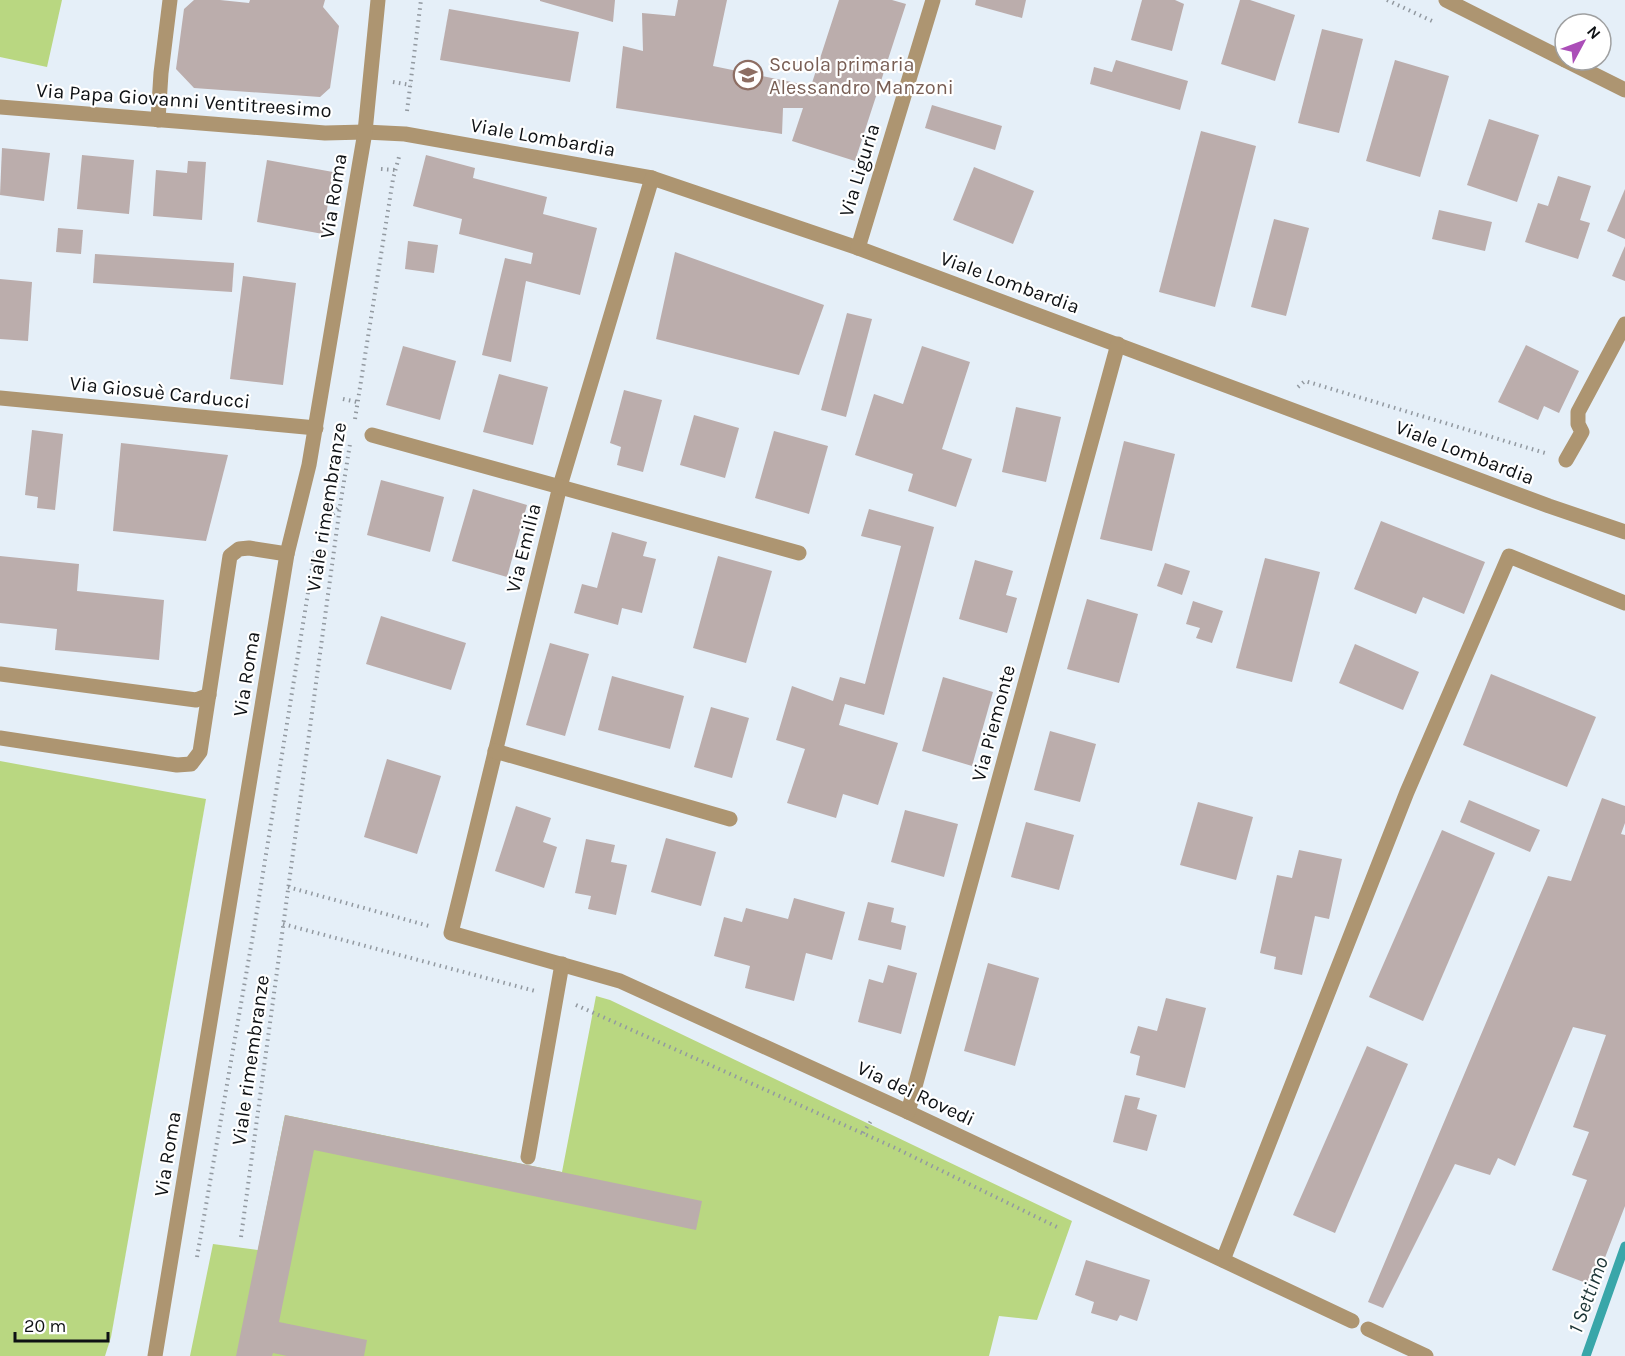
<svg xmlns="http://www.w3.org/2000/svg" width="1625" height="1356" viewBox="0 0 1625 1356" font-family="Karla,sans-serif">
	<rect width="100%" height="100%" fill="#e5eff8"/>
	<!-- green -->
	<g fill="#b9d781">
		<polygon points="0,0 62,0 47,67 0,57"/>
		<polygon points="0,761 206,799 111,1337 105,1356 0,1356"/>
		<polygon points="596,996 610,1000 1072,1221 1037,1320 999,1316 989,1356 190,1356 213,1244 258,1250 285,1115 562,1172"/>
	</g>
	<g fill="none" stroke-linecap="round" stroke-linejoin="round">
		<!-- stream -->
		<polyline stroke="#39a6a9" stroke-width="9" points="1586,1356 1625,1246"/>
	</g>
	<!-- building -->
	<g fill="#bbadac">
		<polygon points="194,0 220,0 249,3 250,0 325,0 323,7 339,26 330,88 320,97 194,88 176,69 184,9"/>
		<polygon points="540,0 615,0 613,22 540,1"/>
		<polygon points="678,0 727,0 713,66 811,86 839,0 892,0 906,4 855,161 792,141 803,108 783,108 782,134 616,108 623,46 643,51 642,13 675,16"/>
		<polygon points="976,0 1026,0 1022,18 975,5"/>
		<polygon points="1142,0 1175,0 1184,4 1172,51 1131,40"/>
		<polygon points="1240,0 1250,0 1295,15 1275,81 1221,64"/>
		<polygon points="449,9 579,32 570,82 440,60"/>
		<polygon points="1322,29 1363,39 1339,133 1298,123"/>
		<polygon points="1116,60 1188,81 1180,110 1090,84 1094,67 1112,72"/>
		<polygon points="1395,60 1449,76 1420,177 1366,161"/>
		<polygon points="932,105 1002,126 995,150 925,128"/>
		<polygon points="1489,119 1539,135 1517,202 1467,185"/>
		<polygon points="1201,131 1256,146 1215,307 1159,292"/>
		<polygon points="2,148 50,153 44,201 0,195"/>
		<polygon points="82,155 134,160 129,214 77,209"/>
		<polygon points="426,155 475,168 473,178 547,197 543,214 597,228 580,295 526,281 511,362 482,355 505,258 531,264 533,253 459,234 462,219 413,206"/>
		<polygon points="267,160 333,172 323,234 257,222"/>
		<polygon points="188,161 206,162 202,220 153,216 156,170 187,173"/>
		<polygon points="974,167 1034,191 1013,244 953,220"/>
		<polygon points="1558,176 1591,186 1580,220 1590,223 1578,259 1525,242 1538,203 1548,206"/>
		<polygon points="1625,189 1625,239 1607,231"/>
		<polygon points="1439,210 1492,222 1485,251 1432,239"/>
		<polygon points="1274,219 1309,228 1286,316 1251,307"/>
		<polygon points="58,228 83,230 81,254 56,252"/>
		<polygon points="408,241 438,245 434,273 405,269"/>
		<polygon points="1625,246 1625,281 1612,276"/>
		<polygon points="675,252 824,305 799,375 656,339"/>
		<polygon points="95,254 234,263 232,292 93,283"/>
		<polygon points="243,276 296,283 283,385 230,379"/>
		<polygon points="0,279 32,282 28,341 0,339"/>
		<polygon points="847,313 872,319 846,417 821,410"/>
		<polygon points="1526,345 1579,371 1559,413 1544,406 1538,420 1498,402"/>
		<polygon points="403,346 456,361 440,420 386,405"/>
		<polygon points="922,346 970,362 942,449 972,459 956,507 908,491 913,474 855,455 874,394 903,404"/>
		<polygon points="499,374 548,387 533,445 483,432"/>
		<polygon points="624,390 662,400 643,472 617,465 621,447 610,443"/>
		<polygon points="1016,407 1061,417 1046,482 1002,472"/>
		<polygon points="694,415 739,428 725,478 680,465"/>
		<polygon points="32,430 63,434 55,510 37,508 38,497 25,495"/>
		<polygon points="774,431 828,446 809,514 755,498"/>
		<polygon points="1124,441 1175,454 1152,551 1100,539"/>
		<polygon points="121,443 228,455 206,541 113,531"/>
		<polygon points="381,480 444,497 430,552 367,535"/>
		<polygon points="473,489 527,505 507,577 452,561"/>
		<polygon points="869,509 934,527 884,715 845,704 839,725 898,743 878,805 843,794 836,818 787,803 805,749 776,740 792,686 833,701 840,677 865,684 901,546 861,536"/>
		<polygon points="1381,521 1485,562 1464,614 1423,597 1416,614 1354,589"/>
		<polygon points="612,532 647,542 643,556 656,559 642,613 622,608 618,625 574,613 582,584 597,588"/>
		<polygon points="0,556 79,564 77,591 164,600 159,660 55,650 57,629 0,623"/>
		<polygon points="718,556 772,571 746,663 693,648"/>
		<polygon points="1265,558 1320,572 1292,682 1236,668"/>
		<polygon points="975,560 1013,571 1006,595 1017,598 1007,633 959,619"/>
		<polygon points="1165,563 1190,571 1182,595 1157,586"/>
		<polygon points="1087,599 1138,614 1119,683 1067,669"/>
		<polygon points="1193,601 1223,611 1212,643 1196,638 1200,628 1186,624"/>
		<polygon points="381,616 466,643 451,690 366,664"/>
		<polygon points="550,643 589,654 565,736 526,725"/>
		<polygon points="1355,644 1419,672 1403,710 1339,683"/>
		<polygon points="1491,674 1596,717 1567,787 1463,745"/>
		<polygon points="612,676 684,696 670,749 598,730"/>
		<polygon points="943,677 993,692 972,766 922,751"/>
		<polygon points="711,707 749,718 732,778 694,767"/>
		<polygon points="1050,731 1096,744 1080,802 1034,790"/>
		<polygon points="387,759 441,776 417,854 364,837"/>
		<polygon points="1602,798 1625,806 1625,823 1621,834 1625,835 1625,1206 1594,1286 1552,1270 1587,1180 1572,1175 1589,1132 1573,1127 1606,1035 1573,1027 1515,1166 1498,1158 1490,1175 1455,1164 1383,1308 1368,1302 1548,876 1571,881"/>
		<polygon points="1469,800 1540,830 1530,852 1460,822"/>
		<polygon points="1198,802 1253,817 1236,880 1180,865"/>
		<polygon points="516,806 551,818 543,842 557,847 544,888 495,871"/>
		<polygon points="905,810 958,824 944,877 891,862"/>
		<polygon points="1026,822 1074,835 1059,890 1011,877"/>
		<polygon points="1442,830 1495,853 1423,1021 1369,997"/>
		<polygon points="666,838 716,852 701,906 651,892"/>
		<polygon points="586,839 615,845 611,862 627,865 616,915 588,909 591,896 575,893"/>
		<polygon points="1299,850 1342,859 1329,919 1315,916 1302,975 1274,969 1276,957 1260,953 1277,875 1292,878"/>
		<polygon points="794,898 845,912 832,960 806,953 794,1001 745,988 750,966 714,956 724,917 742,922 746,908 788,919"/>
		<polygon points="868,902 894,908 891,922 906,926 901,950 858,940"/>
		<polygon points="988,963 1039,978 1015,1066 964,1051"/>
		<polygon points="888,965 917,973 901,1034 858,1022 869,979 883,983"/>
		<polygon points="1166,998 1206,1008 1185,1088 1136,1075 1140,1056 1130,1053 1138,1026 1157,1031"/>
		<polygon points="1367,1046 1408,1064 1335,1233 1293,1215"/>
		<polygon points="1125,1095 1140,1098 1137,1109 1157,1115 1147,1151 1113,1142"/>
		<polygon points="285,1115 702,1201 696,1230 314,1150 279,1322 367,1340 364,1356 287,1356 273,1353 272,1356 236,1356"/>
		<polygon points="1086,1260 1150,1280 1137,1321 1120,1315 1117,1321 1091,1313 1094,1302 1075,1295"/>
	</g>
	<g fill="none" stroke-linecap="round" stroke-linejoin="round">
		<!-- path -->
		<g stroke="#9299a0" stroke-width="4" stroke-dasharray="1.5 4.5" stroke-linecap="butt">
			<polyline points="1387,0 1432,21"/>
			<polyline points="393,82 411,85"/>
			<polyline points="407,111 421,0"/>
			<polyline points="381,169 395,170"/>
			<polyline points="1298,387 1305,381 1545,453"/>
			<polyline points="343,399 357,402"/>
			<polyline points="355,419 393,179 399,157"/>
			<polyline points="317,532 340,506"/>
			<polyline points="288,887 429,926"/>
			<polyline points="283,924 535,991"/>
			<polyline points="576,1005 891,1146 1057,1227"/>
			<polyline points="863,1133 871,1121"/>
			<polyline points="241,1237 340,506 350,444"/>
			<polyline points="197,1257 254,929 315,549"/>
		</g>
		<!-- minor -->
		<g stroke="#ad9571" stroke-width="15">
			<polyline points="1446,0 1565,60"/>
			<polyline points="1565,60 1625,90"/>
			<polyline points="0,107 325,133 365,132 405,134 652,178 858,248 1549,506 1625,532"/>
			<polyline points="158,120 161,73 170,0"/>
			<polyline points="652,178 560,486 451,933 620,981 908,1112 1352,1321"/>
			<polyline points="858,248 933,0"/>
			<polyline points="0,398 316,428"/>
			<polyline points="372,435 799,553"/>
			<polyline points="1566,460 1582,432 1578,424 1578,412 1625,324"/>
			<polyline points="0,674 196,700 209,695"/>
			<polyline points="0,738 177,765 191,764 200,752 230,556 239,549 249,548 287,554"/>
			<polyline points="495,751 730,819"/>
			<polyline points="908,1112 1118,344"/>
			<polyline points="528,1157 562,964"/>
			<polyline points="1223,1260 1407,792 1509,556 1625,603"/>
			<polyline points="1368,1329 1426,1356"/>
			<polyline points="155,1356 287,554 309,465 359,167 365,132 378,0"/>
		</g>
	</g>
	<!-- icons -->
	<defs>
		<g id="school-ring" transform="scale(1.5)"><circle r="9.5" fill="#fff" stroke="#8d6e63" stroke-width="1.5"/><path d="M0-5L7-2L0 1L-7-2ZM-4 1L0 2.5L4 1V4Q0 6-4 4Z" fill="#8d6e63"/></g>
	</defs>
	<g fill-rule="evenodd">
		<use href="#school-ring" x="748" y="75"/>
	</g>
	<g text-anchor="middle" stroke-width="4.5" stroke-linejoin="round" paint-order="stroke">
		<!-- education labels -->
		<g font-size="20" fill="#785e54" stroke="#fff" text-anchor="start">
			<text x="769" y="71">Scuola primaria<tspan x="769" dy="23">Alessandro Manzoni</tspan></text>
		</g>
		<!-- street labels -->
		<g font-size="20" fill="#0e1114" stroke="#fff">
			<text transform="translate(184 100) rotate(4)" y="7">Via Papa Giovanni Ventitreesimo</text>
			<text transform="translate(543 137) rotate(10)" y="7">Viale Lombardia</text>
			<text transform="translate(859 170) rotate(-73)" y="7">Via Liguria</text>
			<text transform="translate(333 196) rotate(-81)" y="7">Via Roma</text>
			<text transform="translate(1010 282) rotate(20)" y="7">Viale Lombardia</text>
			<text transform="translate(160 392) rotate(6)" y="7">Via Giosuè Carducci</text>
			<text transform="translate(1465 452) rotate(21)" y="7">Viale Lombardia</text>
			<text transform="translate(326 507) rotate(-81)" y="7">Viale rimembranze</text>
			<text transform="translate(523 548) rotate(-76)" y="7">Via Emilia</text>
			<text transform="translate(246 674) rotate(-81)" y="7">Via Roma</text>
			<text transform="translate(993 723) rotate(-75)" y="7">Via Piemonte</text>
			<text transform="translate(250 1060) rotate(-82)" y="7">Viale rimembranze</text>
			<text transform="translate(916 1093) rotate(25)" y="7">Via dei Rovedi</text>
			<text transform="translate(167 1154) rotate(-81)" y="7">Via Roma</text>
		</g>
		<!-- water labels -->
		<g font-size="21" font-style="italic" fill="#1c3536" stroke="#fff">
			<text transform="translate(1588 1295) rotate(-70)" y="7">1 Settimo</text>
		</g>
	</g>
	<!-- north arrow -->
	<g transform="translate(1583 42) rotate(49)"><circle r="28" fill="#ffffff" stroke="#9fa0a1" stroke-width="1.5"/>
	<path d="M0-4.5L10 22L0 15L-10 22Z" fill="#ab4eb8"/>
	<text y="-9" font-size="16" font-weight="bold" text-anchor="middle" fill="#0e1114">N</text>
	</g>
	<!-- scale -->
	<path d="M15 1332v9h93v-9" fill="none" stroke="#0e1114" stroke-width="3"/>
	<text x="24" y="1332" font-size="18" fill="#0e1114" stroke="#ffffff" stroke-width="4.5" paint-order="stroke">20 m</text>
</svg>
